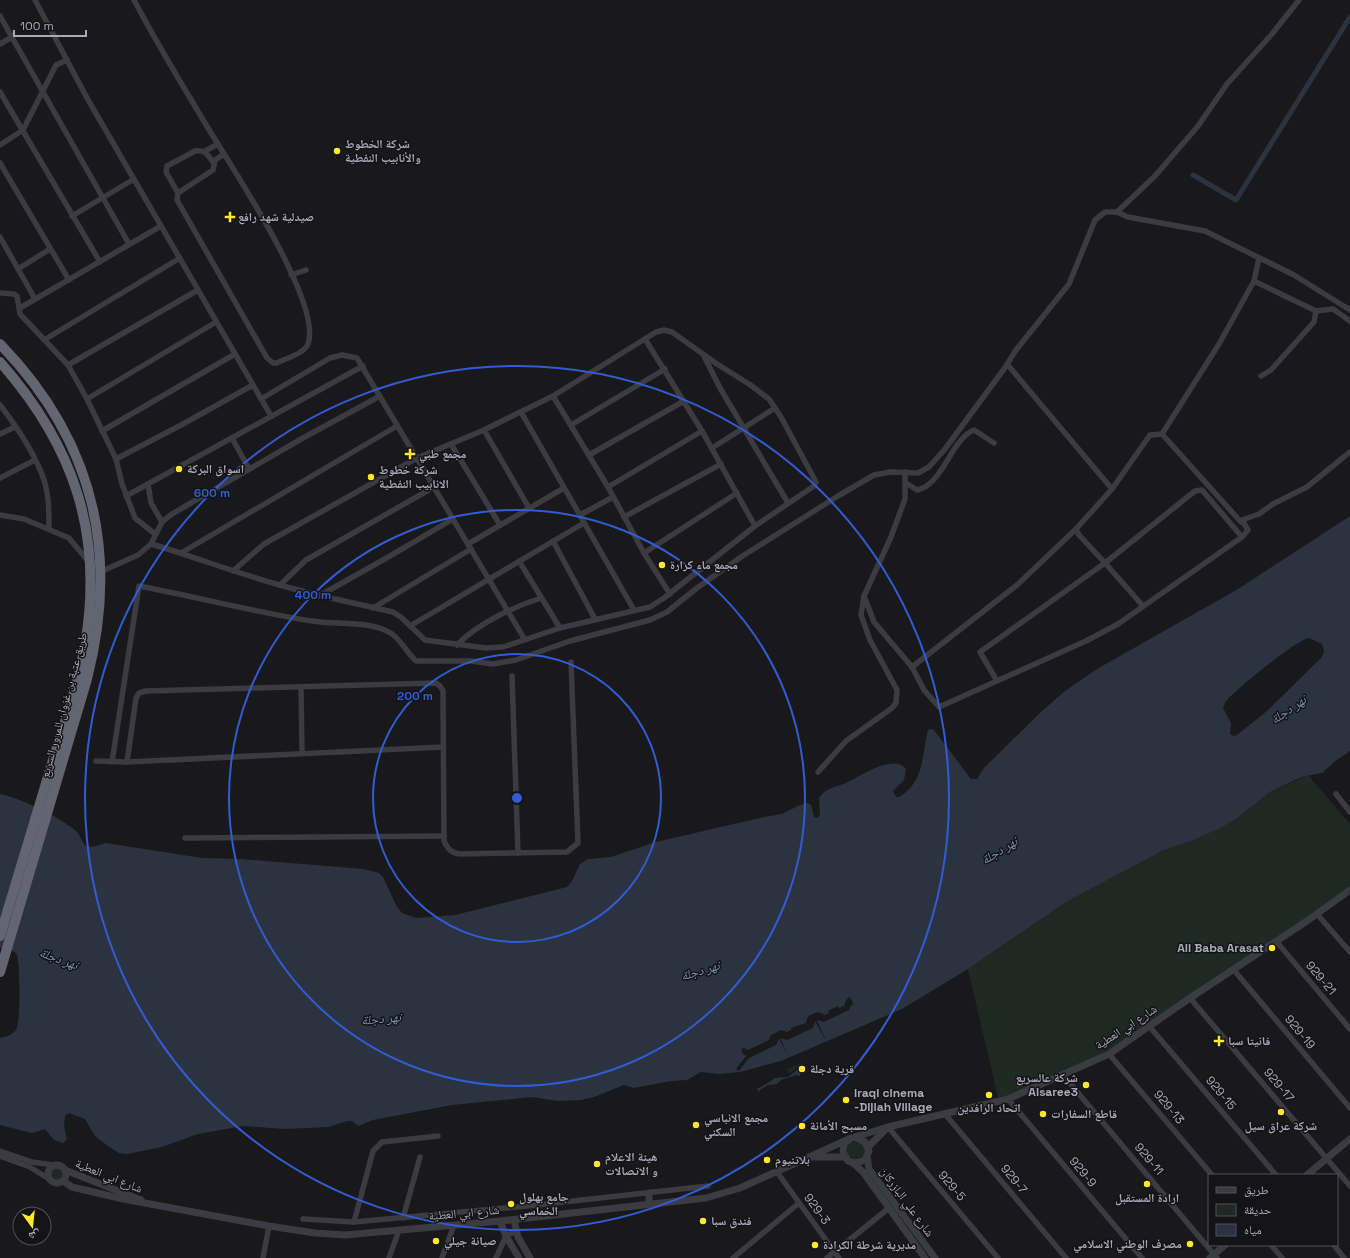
<svg xmlns="http://www.w3.org/2000/svg" width="1350" height="1258" viewBox="0 0 1350 1258" font-family="'Space Grotesk','Noto Naskh Arabic',sans-serif">
	<rect width="100%" height="100%" fill="#19181b"/>
	<!-- green -->
	<g fill="#1f2923">
		<polygon points="1308,775 1350,824 1350,890 1149,1026 1071,1071 999,1102 968,969 1066,902 1164,850 1191,841 1236,819 1270,792"/>
		<polygon points="802,1063 804,1069 803,1070 797,1067 789,1074 787,1069"/>
		<circle cx="856" cy="1150" r="9"/>
		<circle cx="57" cy="1174" r="7"/>
	</g>
	<!-- water -->
	<g fill="#2c3340" fill-rule="evenodd">
		<path d="M1350,516v235l-16,11 -12,11 -21,4 -31,15 -34,27 -16,9 -29,13 -27,9 -98,52 -98,67 -66,40 -121,52 -41,11 -21,2 -18,-2 -14,8 -16,1 -37,7 -10,-3 -30,12 -13,3 -23,1 -26,-4 -80,8 -79,15 -15,6 -6,-5h-4l-20,6 -43,2 -42,-3 -45,8 -36,13 -35,7 -8,-1 -11,-7 -13,-10 -10,-17 -16,-6 -4,3 -1,10 3,13 -4,4 -9,-3 -9,-11 -13,4 -32,-8v-87c6,-1 12,-3 16,-8 5,-7 4,-67 1,-75 -3,-6 -12,-6 -17,-7v-154c18,3 62,24 76,37 5,4 5,11 10,15l6,1 14,-4 96,15 40,1 121,10 16,4 4,4 13,28 6,8 14,5 39,-3 112,-28 5,-6 8,-17 8,-5 23,-2 45,-15 108,-25 18,-3 16,-8 9,-3 4,2 3,12 3,1 3,-3 -1,-17c6,-10 17,-11 27,-15 13,-6 47,-30 60,-14l-2,11 -11,11 3,6h3c25,-14 23,-42 29,-67l2,-1 4,1 37,49h6l7,-11 59,-58 22,-19 32,-22 141,-80zM1309,638l13,6 2,7 -2,6 -55,54 -30,24 -3,1 -4,-2 1,-11 -8,-15c1,-3 2,-6 4,-8 11,-12 69,-60 82,-62z"/>
		<polygon points="798,1069 802,1072 799,1076 796,1075 781,1080 777,1084 768,1085 760,1090 759,1093 757,1088 759,1088 773,1080 774,1078 788,1077"/>
	</g>
	<!-- pier -->
	<polygon fill="#19181b" points="850,997 854,1005 852,1004 849,1010 824,1022 817,1020 826,1041 815,1021 813,1028 787,1040 780,1038 789,1057 779,1039 776,1045 749,1058 739,1071 736,1069 746,1056 743,1054 741,1049 744,1048 748,1050 769,1040 771,1035 781,1030 787,1032 791,1030 791,1028 806,1023 808,1016 818,1012 825,1015 829,1013 828,1011 838,1006 839,1008 844,1006 846,1000"/>
	<g fill="none" stroke-linecap="round" stroke-linejoin="round">
		<!-- canal -->
		<polyline stroke="#2c3340" stroke-width="5" points="1193,175 1236,200 1350,17"/>
		<!-- minor -->
		<g stroke="#3b3b42" stroke-width="5.5">
			<polyline points="35,0 87,98 271,416"/>
			<path d="M134,0c23,44 49,86 74,128 23,38 115,175 100,216 -4,10 -22,14 -31,19h-4l-6,-5 -90,-158 1,-7 35,-23 2,-10 9,-6"/>
			<polyline points="0,16 129,244"/>
			<polyline points="0,44 12,37"/>
			<polyline points="0,92 100,262"/>
			<polyline points="0,145 23,130 56,65 67,60"/>
			<polyline points="205,151 218,144"/>
			<polyline points="0,163 69,280"/>
			<path d="M178,193l-12,-21 1,-6 28,-15c11,-2 13,5 19,12"/>
			<polyline points="1117,212 1155,176 1198,126 1227,84 1272,34 1299,0"/>
			<polyline points="72,216 134,179"/>
			<polyline points="0,237 35,299"/>
			<polyline points="18,269 50,249"/>
			<polyline points="291,275 306,270"/>
			<polyline points="1254,281 1316,311 1333,309 1350,321"/>
			<polyline points="0,293 14,294 17,296 20,314 68,365 87,399 116,459"/>
			<polyline points="20,308 161,226"/>
			<polyline points="645,339 702,431 755,526"/>
			<polyline points="44,340 180,258"/>
			<polyline points="704,356 720,388 788,503"/>
			<polyline points="1007,364 1112,489"/>
			<polyline points="68,365 198,290"/>
			<polyline points="1261,376 1271,370 1314,322 1316,311"/>
			<polyline points="553,396 608,487 644,553 670,594"/>
			<polyline points="87,399 216,322"/>
			<polyline points="261,399 330,358 342,355 357,358 525,640"/>
			<path d="M0,405c17,22 35,49 44,75 5,15 5,32 5,48"/>
			<polyline points="521,412 634,610"/>
			<polyline points="571,425 665,369"/>
			<polyline points="484,430 529,508"/>
			<polyline points="102,431 235,354"/>
			<polyline points="0,434 15,427"/>
			<polyline points="1162,434 1219,344 1254,281 1259,258"/>
			<polyline points="232,438 249,469"/>
			<polyline points="451,444 500,525"/>
			<polyline points="712,448 775,408"/>
			<polyline points="589,455 684,401"/>
			<polyline points="905,472 905,499 891,537 864,596 874,622 912,667"/>
			<polyline points="0,478 35,460"/>
			<path d="M906,483l11,7c26,-5 34,-51 57,-60l20,13"/>
			<polyline points="148,484 151,503 162,522"/>
			<polyline points="608,487 702,431"/>
			<polyline points="126,496 363,366"/>
			<polyline points="0,515 24,519 69,538 88,561"/>
			<polyline points="580,515 613,497"/>
			<polyline points="624,517 721,464"/>
			<polyline points="1076,529 1017,585 912,667 924,690 939,707 1086,641 1118,624 1242,537 1248,530 1242,520 1259,514 1273,504 1307,487 1350,452"/>
			<polyline points="155,534 135,518 122,484 116,459 183,424 253,385"/>
			<polyline points="553,541 595,619"/>
			<path d="M151,544c44,13 85,29 129,41 37,11 75,18 113,27l9,6 23,22 61,8 17,-1 57,-19 90,-21 14,-9 91,-72 59,-40 2,-4 -35,-65 -12,-18 -20,-15 -32,-20 -45,-32 -8,-2 -8,2 -103,64 -69,34 -67,28 -153,86 -31,27"/>
			<polyline points="468,544 564,488"/>
			<polyline points="181,553 397,426"/>
			<polyline points="644,553 737,493"/>
			<polyline points="519,561 560,628"/>
			<polyline points="100,572 138,555 151,544 162,522 172,514 303,438 380,396"/>
			<polyline points="280,585 306,560 434,487"/>
			<polyline points="319,596 390,556 453,519"/>
			<polyline points="1143,606 1105,563 1079,535 1076,529 1112,489 1150,435 1162,434 1241,522"/>
			<polyline points="373,608 471,549"/>
			<polyline points="410,626 584,523"/>
			<path d="M457,645c20,-21 56,-38 84,-47"/>
			<polyline points="512,676 518,853"/>
			<polyline points="997,681 980,652 1105,563 1195,491 1202,490 1242,537"/>
			<polyline points="301,687 302,753"/>
			<polyline points="96,761 127,762 443,747"/>
			<path d="M112,762l27,-176c58,11 115,26 173,35 24,4 60,-1 80,13 8,5 16,20 24,27h55l22,3 23,-4 54,-19 80,-21 17,-8 30,-24 44,-31 97,-61 36,-21 16,-3 28,1 11,-6 16,-18 59,-80 12,-19 53,-66 26,-64 10,-8h12l11,5 77,14 89,44 56,35"/>
			<path d="M127,762l9,-64 3,-5 7,-2 290,-8 4,3 3,5 1,150c4,8 7,12 16,13l107,-2 11,-9 -7,-181"/>
			<polyline points="818,772 846,741 892,708 896,703 897,690 870,640 861,615 864,596"/>
			<polyline points="1336,794 1350,812"/>
			<polyline points="185,838 444,836"/>
			<polyline points="1317,914 1350,952"/>
			<polyline points="1276,941 1350,1029"/>
			<polyline points="1233,969 1350,1108"/>
			<polyline points="1190,998 1350,1186"/>
			<polyline points="1149,1026 1276,1175"/>
			<polyline points="1109,1054 1212,1175"/>
			<polyline points="1063,1075 1217,1258"/>
			<polyline points="1008,1099 1142,1258"/>
			<polyline points="945,1114 1066,1258"/>
			<polyline points="888,1127 998,1258"/>
			<polyline points="0,1151 32,1162 54,1165"/>
			<polyline points="0,1156 30,1167 49,1179"/>
			<polyline points="777,1172 839,1258"/>
			<polyline points="403,1218 420,1157"/>
			<polyline points="303,1219 354,1222 537,1205 708,1186"/>
			<polyline points="354,1222 373,1151 382,1142 438,1136"/>
			<polyline points="1271,1245 1282,1258"/>
			<polyline points="1334,1245 1344,1258"/>
			<polyline points="263,1258 269,1226"/>
			<polyline points="389,1258 399,1230"/>
			<polyline points="442,1258 454,1225"/>
			<polyline points="496,1258 506,1236 516,1231"/>
			<polyline points="733,1258 799,1203"/>
			<polyline points="827,1258 889,1208"/>
		</g>
		<!-- tertiary -->
		<g stroke="#3b3b42" stroke-width="7">
			<polyline points="855,1137 865,1142 869,1151 865,1160 856,1163 848,1161 843,1152 844,1144 851,1138 888,1127 1008,1099 1109,1054 1190,998 1307,921 1350,890"/>
			<polyline points="868,1147 885,1130"/>
			<polyline points="867,1156 869,1169 935,1258"/>
			<polyline points="811,1157 844,1157"/>
			<polyline points="853,1163 863,1172 925,1258"/>
			<circle cx="57" cy="1174" r="9"/>
			<polyline points="65,1170 141,1200"/>
			<polyline points="1307,1175 1350,1139"/>
			<polyline points="63,1181 72,1187 123,1199 269,1226 315,1233 345,1235 500,1221 706,1198 740,1188 849,1139"/>
			<polyline points="649,1193 649,1205"/>
			<polyline points="514,1220 518,1237 530,1258"/>
			<polyline points="500,1221 506,1236 519,1258"/>
			<polyline points="1210,1258 1225,1245"/>
		</g>
		<!-- motorway -->
		<g stroke="#646571" stroke-width="10">
			<path d="M0,344c93,96 120,207 87,335l-87,293"/>
			<path d="M0,362c74,84 104,172 85,283 -7,39 -20,77 -32,115 -18,59 -35,118 -53,176"/>
		</g>
	</g>
	<!-- distance rings -->
	<g fill="none" stroke="#325cd4" stroke-width="2">
		<circle cx="517" cy="798" r="144"/>
		<circle cx="517" cy="798" r="288"/>
		<circle cx="517" cy="798" r="432"/>
	</g>
	<!-- markers -->
	<g fill="#ffe82b" stroke="#141316" stroke-width="1.5">
		<circle cx="337" cy="151" r="4"/>
		<path d="M228 211h4v4h4v4h-4v4h-4v-4h-4v-4h4z"/>
		<path d="M408 448h4v4h4v4h-4v4h-4v-4h-4v-4h4z"/>
		<circle cx="179" cy="469" r="4"/>
		<circle cx="371" cy="477" r="4"/>
		<circle cx="662" cy="565" r="4"/>
		<circle cx="1272" cy="948" r="4"/>
		<path d="M1217 1035h4v4h4v4h-4v4h-4v-4h-4v-4h4z"/>
		<circle cx="802" cy="1069" r="4"/>
		<circle cx="1086" cy="1085" r="4"/>
		<circle cx="989" cy="1095" r="4"/>
		<circle cx="846" cy="1100" r="4"/>
		<circle cx="1281" cy="1112" r="4"/>
		<circle cx="1043" cy="1114" r="4"/>
		<circle cx="696" cy="1125" r="4"/>
		<circle cx="802" cy="1126" r="4"/>
		<circle cx="767" cy="1160" r="4"/>
		<circle cx="597" cy="1164" r="4"/>
		<circle cx="1147" cy="1184" r="4"/>
		<circle cx="511" cy="1204" r="4"/>
		<circle cx="703" cy="1221" r="4"/>
		<circle cx="436" cy="1241" r="4"/>
		<circle cx="1190" cy="1244" r="4"/>
		<circle cx="815" cy="1245" r="4"/>
	</g>
	<g text-anchor="middle" stroke-width="3" stroke-linejoin="round" paint-order="stroke">
		<!-- poi labels -->
		<g font-size="12" font-weight="bold" fill="#a9abbb" stroke="#141316" text-anchor="start">
			<text x="345" y="148">شركة الخطوط<tspan x="345" dy="14">والأنابيب النفطية</tspan></text>
			<text x="238" y="221">صيدلية شهد رافع</text>
			<text x="419" y="458">مجمع طبي</text>
			<text x="187" y="473">اسواق البركة</text>
			<text x="379" y="474">شركة خطوط<tspan x="379" dy="14">الانابيب النفطية</tspan></text>
			<text x="670" y="569">مجمع ماء كرارة</text>
			<text x="1264" y="952" text-anchor="end">Ali Baba Arasat</text>
			<text x="1228" y="1045">فانيتا سبا</text>
			<text x="810" y="1073">قرية دجلة</text>
			<text x="1078" y="1082" text-anchor="end">شركة عالسريع<tspan x="1078" dy="14">Alsaree3</tspan></text>
			<text x="854" y="1097">Iraqi cinema<tspan x="854" dy="14">-Dijlah Village</tspan></text>
			<text x="989" y="1112" text-anchor="middle">اتحاد الرافدين</text>
			<text x="1051" y="1118">قاطع السفارات</text>
			<text x="704" y="1122">مجمع الانباسي<tspan x="704" dy="14">السكني</tspan></text>
			<text x="810" y="1130">مسبح الأمانة</text>
			<text x="1281" y="1130" text-anchor="middle">شركة عراق سيل</text>
			<text x="605" y="1161">هيئة الاعلام<tspan x="605" dy="14">و الاتصالات</tspan></text>
			<text x="775" y="1164">بلاتنيوم</text>
			<text x="519" y="1201">جامع بهلول<tspan x="519" dy="14">الخماسي</tspan></text>
			<text x="1147" y="1202" text-anchor="middle">ارادة المستقبل</text>
			<text x="711" y="1225">فندق سبا</text>
			<text x="444" y="1245">صيانة جيلي</text>
			<text x="1182" y="1248" text-anchor="end">مصرف الوطني الاسلامي</text>
			<text x="823" y="1249">مديرية شرطة الكرادة</text>
		</g>
		<!-- street labels -->
		<g font-size="12" fill="#a9abbb" stroke="#141316">
			<text transform="translate(64 705) rotate(-75)" y="4">طريق عتبة بن غزوان للمرور السريع</text>
			<text transform="translate(1321 978) rotate(50)" y="4">929-21</text>
			<text transform="translate(1126 1027) rotate(-33)" y="4">شارع ابي العطية</text>
			<text transform="translate(1300 1032) rotate(50)" y="4">929-19</text>
			<text transform="translate(1279 1085) rotate(50)" y="4">929-17</text>
			<text transform="translate(1221 1093) rotate(50)" y="4">929-15</text>
			<text transform="translate(1169 1107) rotate(50)" y="4">929-13</text>
			<text transform="translate(1149 1159) rotate(50)" y="4">929-11</text>
			<text transform="translate(1083 1172) rotate(50)" y="4">929-9</text>
			<text transform="translate(109 1176) rotate(22)" y="4">شارع ابي العطية</text>
			<text transform="translate(1014 1179) rotate(50)" y="4">929-7</text>
			<text transform="translate(952 1186) rotate(50)" y="4">929-5</text>
			<text transform="translate(907 1202) rotate(54)" y="4">شارع علي البازركان</text>
			<text transform="translate(817 1209) rotate(54)" y="4">929-3</text>
			<text transform="translate(464 1213) rotate(-5)" y="4">شارع ابي العطية</text>
		</g>
		<!-- water labels -->
		<g font-size="13" font-style="italic" fill="#7d90b9" stroke="#141316">
			<text transform="translate(1288 709) rotate(-35)" y="5">نهر دجلة</text>
			<text transform="translate(999 850) rotate(-32)" y="5">نهر دجلة</text>
			<text transform="translate(59 958) rotate(20)" y="5">نهر دجلة</text>
			<text transform="translate(700 970) rotate(-17)" y="5">نهر دجلة</text>
			<text transform="translate(381 1018) rotate(-5)" y="5">نهر دجلة</text>
		</g>
	</g>
	<circle cx="517" cy="798" r="6" fill="#325cd4" stroke="#141316" stroke-width="2"/>
	<g font-size="12" text-anchor="middle" font-weight="bold" fill="#325cd4" stroke="#141316" stroke-width="3" stroke-linejoin="round" paint-order="stroke">
		<text x="212" y="497">600 m</text>
		<text x="313" y="599">400 m</text>
		<text x="415" y="700">200 m</text>
	</g>
	<!-- legend -->
	<rect x="1208" y="1174" width="130" height="72" fill="#141316" stroke="#505058"/>
	<rect x="1216" y="1187" width="20" height="6" fill="#3b3b42" stroke="#505058"/>
	<text x="1244" y="1194" font-size="12" fill="#a9abbb">طريق</text>
	<rect x="1216" y="1204" width="20" height="12" fill="#1f2923" stroke="#505058"/>
	<text x="1244" y="1214" font-size="12" fill="#a9abbb">حديقة</text>
	<rect x="1216" y="1224" width="20" height="12" fill="#2c3340" stroke="#505058"/>
	<text x="1244" y="1234" font-size="12" fill="#a9abbb">مياه</text>
	<!-- north arrow -->
	<g transform="translate(32 1226) rotate(165)"><circle r="19" fill="#141316" stroke="#505058"/>
	<path d="M0-3L7 15L0 10L-7 15Z" fill="#ffe82b"/>
	<text y="-6" font-size="11" font-weight="bold" text-anchor="middle" fill="#a9abbb">ش</text>
	</g>
	<!-- scale -->
	<path d="M14 30v6h72v-6" fill="none" stroke="#a9abbb" stroke-width="2"/>
	<text x="20" y="30" font-size="12" fill="#a9abbb" stroke="#141316" stroke-width="3" paint-order="stroke">100 m</text>
</svg>
